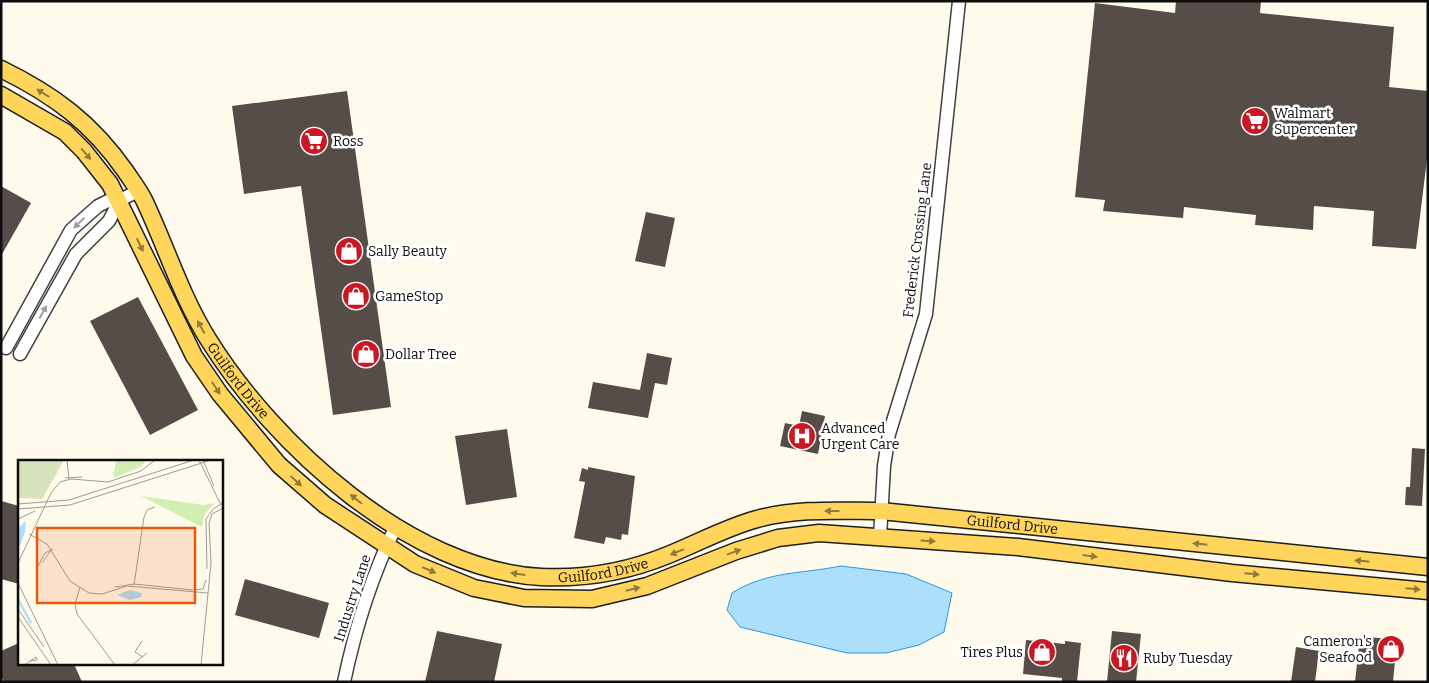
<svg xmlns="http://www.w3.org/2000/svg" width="1429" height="683" viewBox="0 0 1429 683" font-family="Bitter,serif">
	<rect width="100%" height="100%" fill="#fffbec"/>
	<!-- water -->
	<path fill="#abdffc" stroke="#2b97db" d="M841,566l65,8 46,19 -8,39 -25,13 -33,8h-39l-107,-26 -13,-17 5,-17c35,-22 69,-19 109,-27z"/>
	<!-- building -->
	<g fill="#564d48">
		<polygon points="1176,1 1261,1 1260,13 1394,27 1389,87 1428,91 1428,151 1416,249 1372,246 1374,211 1314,206 1313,230 1255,225 1256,215 1184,207 1183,218 1103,211 1105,200 1075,197 1095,3 1175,13"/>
		<polygon points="347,91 391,407 333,415 301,186 244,194 232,106"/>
		<polygon points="1,186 31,203 1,256"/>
		<polygon points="646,212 675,218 665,267 635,261"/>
		<polygon points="138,297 198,410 150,435 90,321"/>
		<polygon points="647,353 672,358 667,385 655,383 648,418 588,408 593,382 640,390"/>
		<polygon points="802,411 825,416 818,454 780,446 785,423 799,426"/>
		<polygon points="507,429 517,497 466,505 455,436"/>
		<polygon points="1412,448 1425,449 1422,506 1405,505 1406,487 1410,487"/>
		<polygon points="588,467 635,476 628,535 622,534 621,540 606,537 604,544 574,538 585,482 579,481 582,468 588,470"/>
		<polygon points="1,501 19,506 19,584 1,579"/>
		<polygon points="245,579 329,603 319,638 235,615"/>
		<polygon points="437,631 502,644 494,682 425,682"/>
		<polygon points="1112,631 1141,634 1136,682 1107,682"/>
		<polygon points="1360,636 1397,640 1393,682 1355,682"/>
		<polygon points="1026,640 1065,644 1065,641 1081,643 1077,682 1062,682 1062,678 1023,674"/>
		<polygon points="19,643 19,664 74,664 82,682 4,682 1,676 1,651"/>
		<polygon points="1296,647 1319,651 1315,682 1291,682"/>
	</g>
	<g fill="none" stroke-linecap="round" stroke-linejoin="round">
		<!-- minor casing -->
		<g stroke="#404040" stroke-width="15">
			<g id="minor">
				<polyline points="6,348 71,230 98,206 108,201 120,200 138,191"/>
				<polyline points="20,354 76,254 109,221 120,200"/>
				<polyline points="880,537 884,466 889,434 926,314 959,1"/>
				<path d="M344,682c11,-53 28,-107 52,-156"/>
			</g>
		</g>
		<!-- major casing -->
		<g stroke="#1e1e1e" stroke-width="19">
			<g id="major">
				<path id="s1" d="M1,69c53,26 91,54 125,103 6,9 13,18 18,28 22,46 37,96 64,139 66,106 202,231 333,238 43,2 88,-6 127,-22 30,-12 59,-28 89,-36 40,-11 83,-8 124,-8l547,56"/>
				<polyline points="1,95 65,132 84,151 110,184 194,356 220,394 279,465 325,505 415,564 474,588 524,598 592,599 647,586 736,551 778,538 819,533 1018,547 1232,573 1428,591"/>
			</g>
		</g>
		<!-- minor -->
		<use href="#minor" stroke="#fff" stroke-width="12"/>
		<!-- major -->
		<use href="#major" stroke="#ffd55c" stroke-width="16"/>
	</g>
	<!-- one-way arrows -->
	<defs><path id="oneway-solid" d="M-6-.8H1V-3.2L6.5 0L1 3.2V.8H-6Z" transform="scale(1.25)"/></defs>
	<g fill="#927b38">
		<use href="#oneway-solid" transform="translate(43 93) rotate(-148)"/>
		<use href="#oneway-solid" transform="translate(86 154) rotate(49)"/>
		<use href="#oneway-solid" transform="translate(140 245) rotate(65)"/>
		<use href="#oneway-solid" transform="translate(201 327) rotate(-119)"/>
		<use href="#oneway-solid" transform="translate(216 388) rotate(56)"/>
		<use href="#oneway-solid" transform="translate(296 481) rotate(43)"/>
		<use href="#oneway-solid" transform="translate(356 499) rotate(-141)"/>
		<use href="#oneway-solid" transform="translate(832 511) rotate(180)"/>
		<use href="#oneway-solid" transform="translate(928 541) rotate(4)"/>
		<use href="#oneway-solid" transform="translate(1200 544) rotate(-174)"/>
		<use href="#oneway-solid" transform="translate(677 552) rotate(157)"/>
		<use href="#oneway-solid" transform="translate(734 552) rotate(-20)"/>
		<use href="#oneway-solid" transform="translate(1090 556) rotate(7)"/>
		<use href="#oneway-solid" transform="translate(1362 561) rotate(-174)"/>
		<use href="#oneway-solid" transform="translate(429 570) rotate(23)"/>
		<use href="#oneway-solid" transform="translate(518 574) rotate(-172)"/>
		<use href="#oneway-solid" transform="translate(1252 574) rotate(5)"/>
		<use href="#oneway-solid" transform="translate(633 589) rotate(-13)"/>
		<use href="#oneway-solid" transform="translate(1413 589) rotate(5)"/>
	</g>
	<g fill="#9e9e9e">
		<use href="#oneway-solid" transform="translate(79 223) rotate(135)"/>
		<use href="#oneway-solid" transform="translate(43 312) rotate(-61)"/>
	</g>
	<!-- icons -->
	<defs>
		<g id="supermarket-disc" transform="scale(1.4375)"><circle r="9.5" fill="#ca1722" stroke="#fff"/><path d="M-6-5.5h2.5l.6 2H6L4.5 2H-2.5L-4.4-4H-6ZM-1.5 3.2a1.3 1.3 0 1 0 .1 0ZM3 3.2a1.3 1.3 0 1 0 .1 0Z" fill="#fff"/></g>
		<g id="shop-disc" transform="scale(1.4375)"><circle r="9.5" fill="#ca1722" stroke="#fff"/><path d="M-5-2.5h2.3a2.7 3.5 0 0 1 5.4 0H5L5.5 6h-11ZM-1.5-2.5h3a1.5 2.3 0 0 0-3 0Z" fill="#fff"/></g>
		<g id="hospital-disc" transform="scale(1.4375)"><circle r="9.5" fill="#ca1722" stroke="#fff"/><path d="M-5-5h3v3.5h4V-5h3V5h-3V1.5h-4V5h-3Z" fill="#fff"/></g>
		<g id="restaurant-disc" transform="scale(1.4375)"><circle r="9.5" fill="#ca1722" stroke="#fff"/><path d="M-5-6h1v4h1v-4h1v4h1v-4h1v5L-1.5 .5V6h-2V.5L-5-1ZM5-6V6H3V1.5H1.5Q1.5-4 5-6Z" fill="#fff"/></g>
	</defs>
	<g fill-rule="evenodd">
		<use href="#supermarket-disc" x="1255" y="121"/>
		<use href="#supermarket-disc" x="314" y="141"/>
		<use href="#shop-disc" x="349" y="251"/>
		<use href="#shop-disc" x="356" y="296"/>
		<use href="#shop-disc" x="366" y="354"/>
		<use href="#hospital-disc" x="802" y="436"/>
		<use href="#shop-disc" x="1391" y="649"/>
		<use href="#shop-disc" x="1042" y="652"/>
		<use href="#restaurant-disc" x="1124" y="658"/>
	</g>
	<g text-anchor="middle" stroke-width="5" stroke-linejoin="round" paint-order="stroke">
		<!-- poi labels -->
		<g font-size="14" fill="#0d0d0d" stroke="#fff" text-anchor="start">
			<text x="1274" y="118">Walmart<tspan x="1274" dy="16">Supercenter</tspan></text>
			<text x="333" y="146">Ross</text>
			<text x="368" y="256">Sally Beauty</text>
			<text x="375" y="301">GameStop</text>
			<text x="385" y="359">Dollar Tree</text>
			<text x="821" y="433">Advanced<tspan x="821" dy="16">Urgent Care</tspan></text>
			<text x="1372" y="646" text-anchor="end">Cameron's<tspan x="1372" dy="16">Seafood</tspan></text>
			<text x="1023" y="657" text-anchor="end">Tires Plus</text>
			<text x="1143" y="663">Ruby Tuesday</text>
		</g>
		<!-- street labels -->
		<g font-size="14" fill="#0d0d0d" stroke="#fff">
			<text transform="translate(917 240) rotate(-83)" y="5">Frederick Crossing Lane</text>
			<text dy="5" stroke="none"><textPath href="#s1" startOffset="402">Guilford Drive</textPath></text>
			<text dy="5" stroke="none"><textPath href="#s1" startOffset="1256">Guilford Drive</textPath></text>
			<text dy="5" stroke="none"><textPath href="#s1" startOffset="836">Guilford Drive</textPath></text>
			<text transform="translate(352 598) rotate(-72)" y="5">Industry Lane</text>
		</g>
	</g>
	<!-- overview -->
	<g transform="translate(18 460)">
		<rect width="205" height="205" fill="#fffbec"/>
		<path d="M98,0h30l-5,7 -28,11zM123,36l63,9 11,-2 -11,12 -2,12z" fill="#d2eeb2"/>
		<path d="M0,0h46l-22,39 -24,-1z" fill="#d7e3bb"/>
		<path d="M8,60l-1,12 -7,18v-21zM112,130l12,3 -1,4 -11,3 -13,-5z" fill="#abdffc"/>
		<path fill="none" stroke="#abdffc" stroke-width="2.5" d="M0,139l13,24"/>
		<path fill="none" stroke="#9e9c93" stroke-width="1" d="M49,0l2,19M181,0l22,45M185,0l11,26M47,18l17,-1M0,44l51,-4 125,-40M0,49l52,-4 141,-45M0,59l17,-8M11,74l18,10 23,37 19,12 13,1 25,-8 81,7M0,103l33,-70 9,-11 11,-3 37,3 33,-11 14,-11M24,103l9,-13M20,106l7,-13 8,-4M189,109l-1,-50 7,-10 10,-6M0,123l40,82M116,125l10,-68 3,-7 8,-3M62,127l-5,17 2,10 38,51M97,127l19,-3 59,6M177,130l8,-1 3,-9M0,149l26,38M0,157l33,48M124,181l-7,11 8,5M7,205l5,-4 6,-4 1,3 -7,1M114,205l15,-12M183,205l10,-102 -2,-40 3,-9 11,-6"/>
		<path fill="#e8590c" fill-opacity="0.15" stroke="#e8590c" stroke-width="2.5" d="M19,68h158v75h-158z"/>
		<rect width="205" height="205" fill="none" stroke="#0d0d0d" stroke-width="2.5"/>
	</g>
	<!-- border -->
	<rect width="1429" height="683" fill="none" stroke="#0d0d0d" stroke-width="5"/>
</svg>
